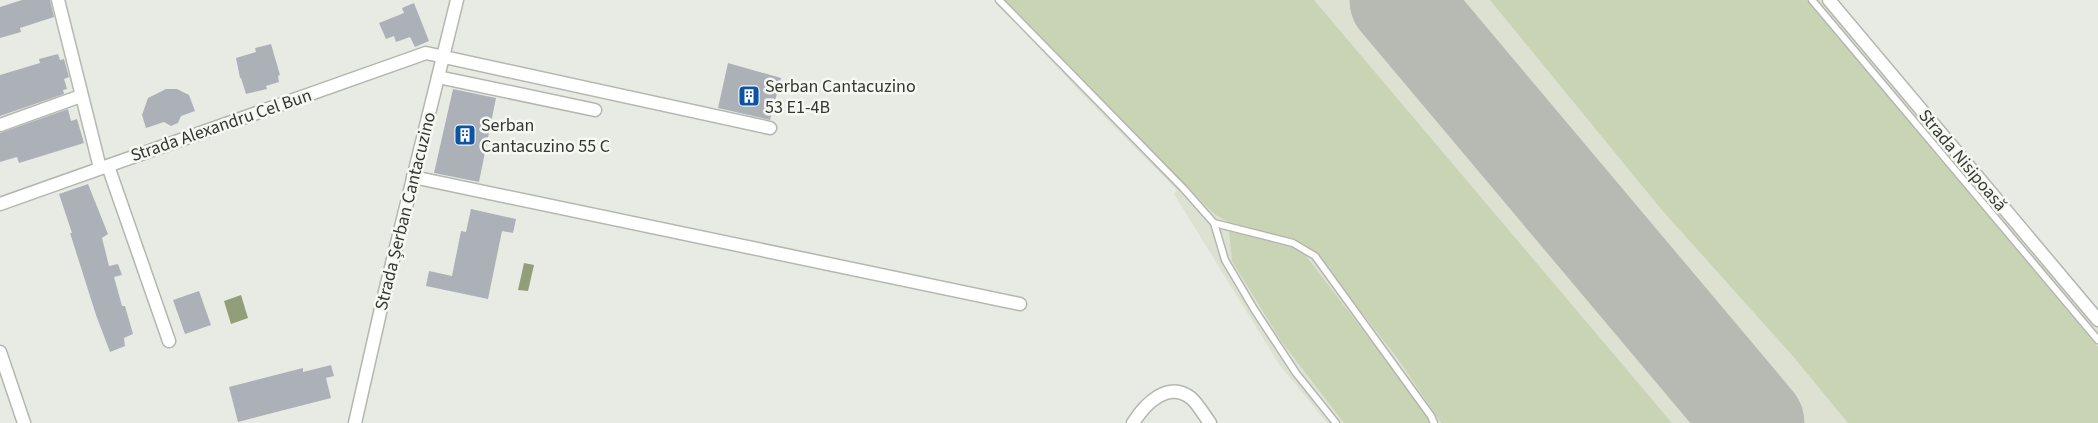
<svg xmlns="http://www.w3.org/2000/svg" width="2098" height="423" viewBox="0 0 2098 423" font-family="'Source Sans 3',sans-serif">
	<rect width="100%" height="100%" fill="#e8ebe3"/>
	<!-- built -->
	<polygon fill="#dce1d2" points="995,0 1824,0 2098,325 2098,423 1327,423 1279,364 1174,194 1177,190 1082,94"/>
	<!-- green -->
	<g fill="#c9d4b4">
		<polygon points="1004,0 1314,0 1672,423 1441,423 1398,359 1316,254 1299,242 1230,223 1214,214"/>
		<polygon points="1490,0 1807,0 2098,347 2098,423 1848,423 1792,355 1661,209"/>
		<polygon points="1229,231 1293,247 1306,256 1425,411 1431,423 1344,423 1281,341 1232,261"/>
	</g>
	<!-- water -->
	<g fill="#929e7a">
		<polygon points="524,263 534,265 528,291 518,290"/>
		<polygon points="241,295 248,318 231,324 224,301"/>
	</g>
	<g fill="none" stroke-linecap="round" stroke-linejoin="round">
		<!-- runway -->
		<polyline stroke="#b7bab3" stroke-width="99" points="1399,0 1755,423"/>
	</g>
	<!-- building -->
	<g fill="#acb1b8">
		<polygon points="22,0 50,0 54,17 20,28 21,32 0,38 0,7"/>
		<polygon points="414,3 429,41 415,47 410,37 396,42 394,36 386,39 379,23 404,13 402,8"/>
		<polygon points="271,44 280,75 278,76 279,82 266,86 267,89 246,94 241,78 240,78 236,58 256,52 255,48"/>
		<polygon points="58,54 60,60 64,59 69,77 64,79 67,89 63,90 64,94 0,116 0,75 40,63 39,59"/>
		<polygon points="728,63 781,78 770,120 718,108"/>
		<polygon points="166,89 177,89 189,95 195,111 181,116 178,123 171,126 164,122 146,128 142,115 148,98"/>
		<polygon points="453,89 496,98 479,182 434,173"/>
		<polygon points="68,109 71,121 77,119 84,143 19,163 17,157 0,162 0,133"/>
		<polygon points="88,184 108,234 102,238 109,266 118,264 122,275 114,277 122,306 125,306 133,334 124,338 125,346 110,352 96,315 70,233 72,233 59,194"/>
		<polygon points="471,209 516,219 513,233 502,231 488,299 426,286 429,271 452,276 461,231 466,232"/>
		<polygon points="199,291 211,325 185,334 173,300"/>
		<polygon points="331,365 334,376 326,378 331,398 238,422 229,387 303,368 303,372"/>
	</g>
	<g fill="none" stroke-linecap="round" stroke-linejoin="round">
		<!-- service casing -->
		<g stroke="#b4b7b0" stroke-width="9">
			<g id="service">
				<polyline points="999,0 1183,188 1214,223 1225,260 1254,309 1296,373 1336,423"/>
				<polyline points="1812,0 2098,340"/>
				<polyline points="1214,223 1293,243 1315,256 1431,416 1434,423"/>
			</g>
		</g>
		<!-- minor casing -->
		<g stroke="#b4b7b0" stroke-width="15">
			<g id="minor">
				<polyline points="58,0 100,168"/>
				<polyline points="1829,0 2098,320"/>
				<polyline points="438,77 595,110"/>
				<polyline points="0,125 81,96"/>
				<polyline points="108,166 169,341"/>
				<polyline points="413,177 1020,304"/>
				<polyline points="0,204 426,53 770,128"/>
				<polyline points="0,352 24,423"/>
				<polyline points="355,423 382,304 457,0"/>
				<path d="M1133,423c12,-19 35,-43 58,-25 7,6 13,17 19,25"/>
			</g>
		</g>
		<!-- service -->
		<use href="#service" stroke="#fff" stroke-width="6"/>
		<!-- minor -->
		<use href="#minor" stroke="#fff" stroke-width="12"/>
	</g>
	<!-- icons -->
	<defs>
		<g id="building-square" transform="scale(1.125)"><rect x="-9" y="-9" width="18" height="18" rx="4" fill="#0c53a3" stroke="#f6f9f1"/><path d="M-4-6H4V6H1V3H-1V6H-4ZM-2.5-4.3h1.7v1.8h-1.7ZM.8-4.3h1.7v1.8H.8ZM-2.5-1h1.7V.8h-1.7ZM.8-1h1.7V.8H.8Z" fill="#fff"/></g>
	</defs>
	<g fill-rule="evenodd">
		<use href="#building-square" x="749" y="96"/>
		<use href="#building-square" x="465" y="135"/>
	</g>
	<g text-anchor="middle" stroke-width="5" stroke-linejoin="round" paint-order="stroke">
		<!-- poi labels -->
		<g font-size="18" fill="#353734" stroke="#f6f9f1" text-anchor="start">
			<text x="765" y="92">Serban Cantacuzino<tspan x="765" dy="21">53 E1-4B</tspan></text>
			<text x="481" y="131">Serban<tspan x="481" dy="21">Cantacuzino 55 C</tspan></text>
		</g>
		<!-- street labels -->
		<g font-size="18" fill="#353734" stroke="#f6f9f1">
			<text transform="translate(221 125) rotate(-19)" y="6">Strada Alexandru Cel Bun</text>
			<text transform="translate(1963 160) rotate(50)" y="6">Strada Nisipoasă</text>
			<text transform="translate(405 211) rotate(-76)" y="6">Strada Șerban Cantacuzino</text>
		</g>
	</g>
</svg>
